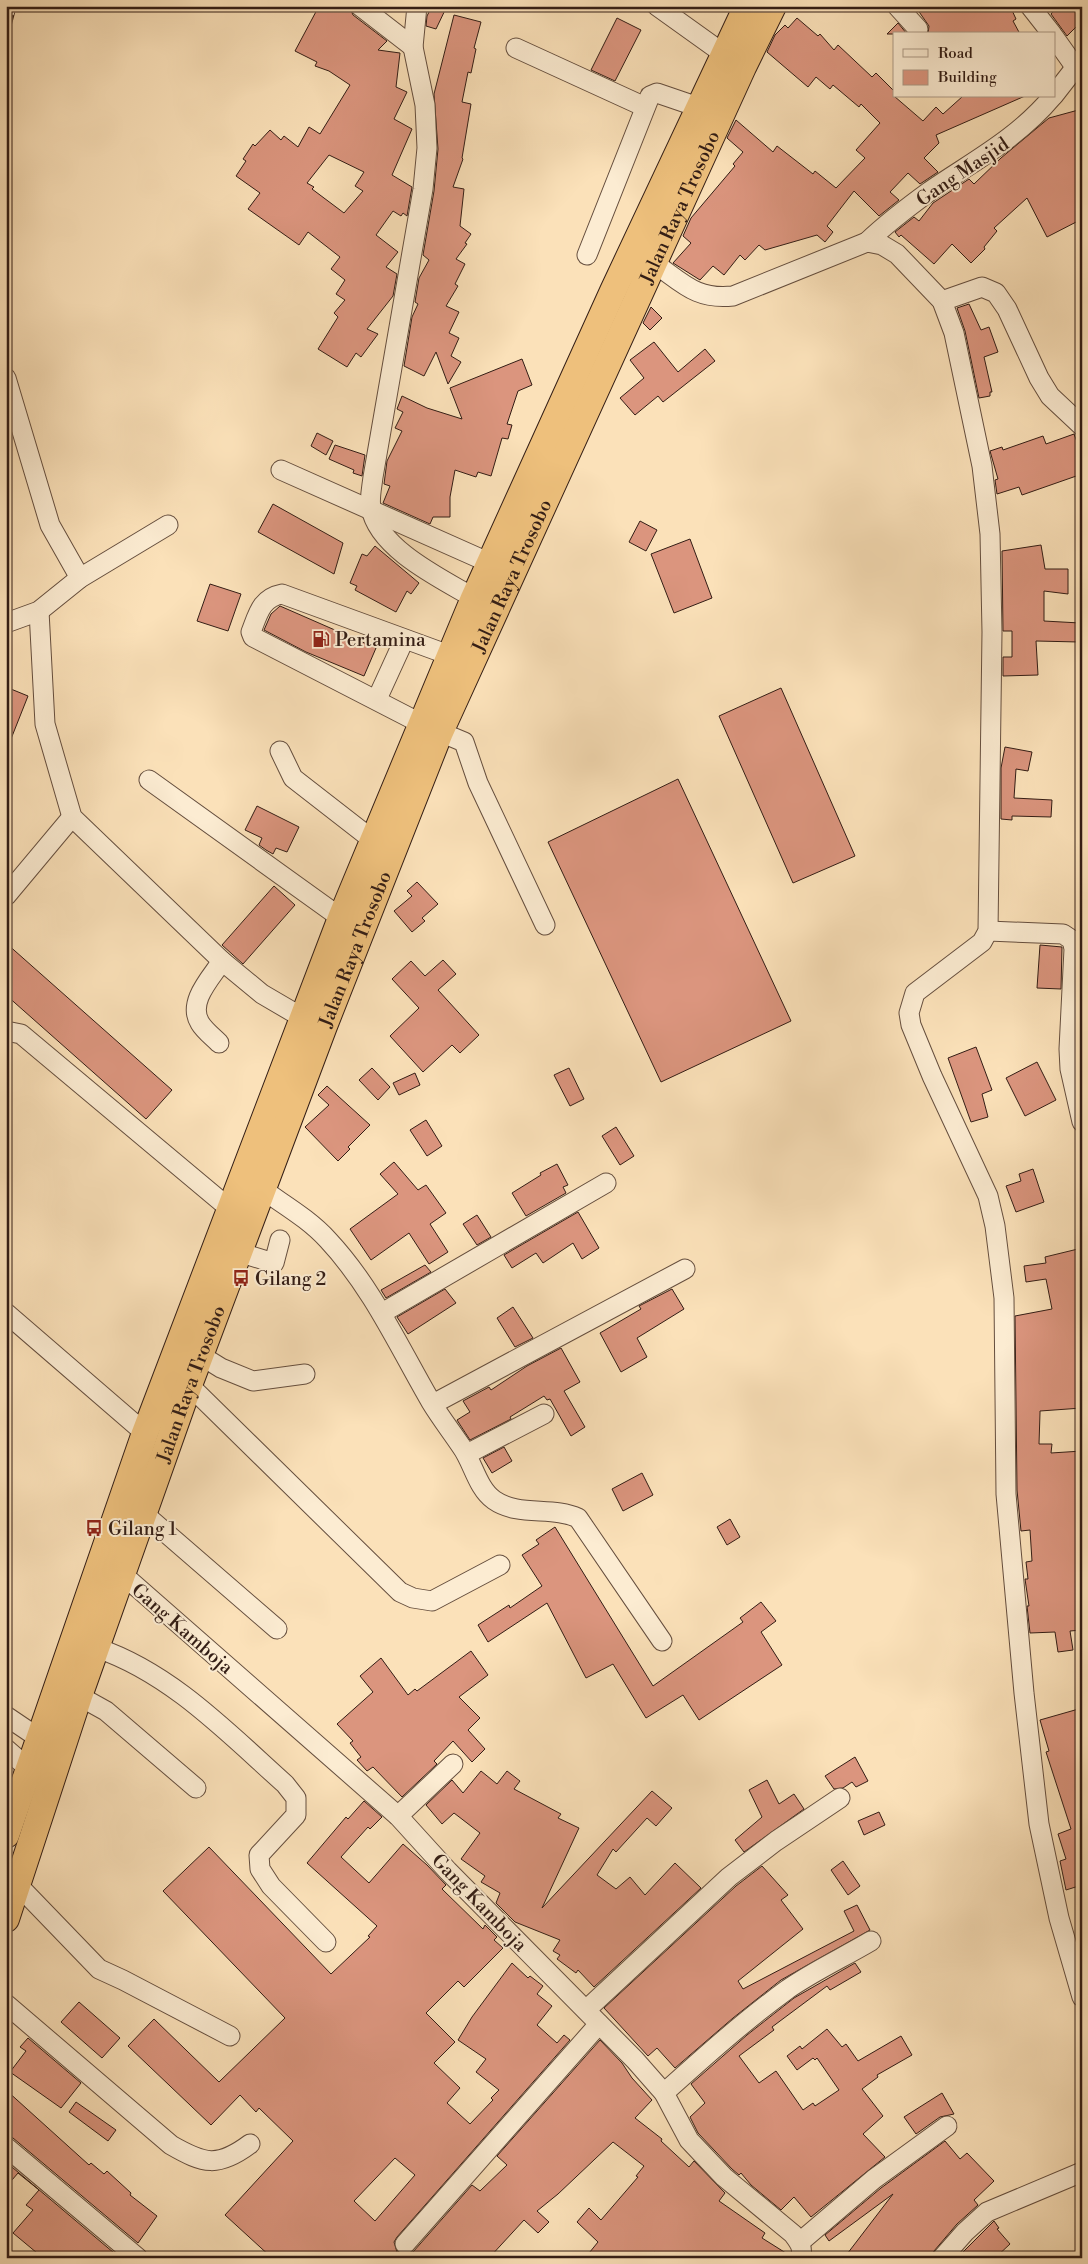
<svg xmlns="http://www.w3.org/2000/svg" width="1088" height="2264" viewBox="0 0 1088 2264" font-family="'Libre Bodoni',serif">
	<rect width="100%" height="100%" fill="#fbe1b9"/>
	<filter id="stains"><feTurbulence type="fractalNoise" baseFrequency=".004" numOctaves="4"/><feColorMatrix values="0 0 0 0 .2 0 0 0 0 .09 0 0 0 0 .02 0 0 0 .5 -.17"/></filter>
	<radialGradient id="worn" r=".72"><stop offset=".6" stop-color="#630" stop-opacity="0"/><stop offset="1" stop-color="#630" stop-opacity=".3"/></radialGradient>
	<!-- building -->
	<g fill="#db957e" stroke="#331d15" fill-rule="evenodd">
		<path d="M319,6h30l4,9 34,26 -9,9 22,3 -4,34 11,5 -13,27 18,10 -20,46 20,12 -5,29 -4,-3 -2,3 -8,-5 -17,24 22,17 -12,15 11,7 -4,22 -26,33 11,5 -17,23 -5,-4 -9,14 -29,-18 20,-32 -4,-4 11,-13 -9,-6 9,-14 -14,-11 9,-12 -32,-25 -9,13 -51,-36 12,-16 -24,-17 10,-15 -3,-2 10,-15 2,2 15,-16 11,10 3,-4 14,11 11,-20 11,7 30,-49 -21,-14 -14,-5 2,-4 -22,-11zM329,155l35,17 -9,14 8,5 -19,22 -32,-24 2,-2 -7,-4z"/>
		<polygon points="432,6 447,6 436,29 426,26 427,16"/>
		<polygon points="915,6 1010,6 1016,19 1013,21 1020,34 928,34 929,26"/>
		<polygon points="1058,6 1082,6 1082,21 1067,36 1051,14"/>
		<polygon points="454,15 481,22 474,48 476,49 471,73 468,72 462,102 471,104 462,158 463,159 453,187 464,189 460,226 471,234 465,243 467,244 456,259 465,264 455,284 458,286 446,306 459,312 449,333 459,338 451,356 461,362 448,384 436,352 424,376 404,366 412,317 418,304 415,302 419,278 429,260 423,255 434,191 438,149 434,94"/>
		<polygon points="617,18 641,30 615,81 591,70"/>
		<polygon points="797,18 818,36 820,34 834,50 838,45 872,77 876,73 894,91 894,96 923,121 936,107 943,114 963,96 1025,96 936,135 939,143 924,158 938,172 920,184 908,173 890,192 899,200 879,216 854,191 827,226 833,232 825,242 817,235 765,250 759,245 745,260 740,255 724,275 713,266 700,280 673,263 691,243 683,236 691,218 735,166 733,164 743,152 727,138 736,120 773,152 777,146 813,174 815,171 836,188 865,158 856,150 880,123 861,104 859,107 833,85 830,89 816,77 808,87 767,52 775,35 785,25 788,28"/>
		<polygon points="898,23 907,34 887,34"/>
		<polygon points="1082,109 1082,219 1047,237 1027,198 994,228 997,231 984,247 985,249 971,263 952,244 934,264 901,235 899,237 895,232 914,217 919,221 933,203 969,179 974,184 1001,158 1049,118"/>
		<polygon points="969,304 981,330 989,327 998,352 984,357 992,392 990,392 990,396 979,398 965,331 957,308"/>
		<polygon points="651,307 662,318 650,330 643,323"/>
		<polygon points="654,342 678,372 705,349 715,361 663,402 658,396 635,415 620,398 644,378 630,360"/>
		<polygon points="522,359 532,385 518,391 507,424 512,425 508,439 502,438 491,476 478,472 476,477 455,470 450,497 450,517 433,517 430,524 383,503 390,486 384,484 387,461 402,431 395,428 403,412 397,409 402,396 427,408 462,419 450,388"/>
		<polygon points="317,433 333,441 326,455 311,446"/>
		<polygon points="1074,434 1082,455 1082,474 1022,495 1019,487 997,494 995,480 998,479 990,451 1002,447 1003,450 1043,436 1046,444"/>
		<polygon points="335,445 365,455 362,476 353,473 354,470 329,459"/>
		<polygon points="273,504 343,543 334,574 258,532"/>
		<polygon points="640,521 657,530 646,551 629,542"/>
		<polygon points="690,539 712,598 674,613 651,554"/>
		<polygon points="1041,545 1045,569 1068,569 1068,594 1044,591 1044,621 1080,623 1079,642 1036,641 1038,675 1003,676 1003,657 1012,657 1012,631 1003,631 1002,551"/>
		<polygon points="375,546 419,583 411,594 407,591 396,612 355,590 357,586 350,583 362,554 367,556"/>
		<polygon points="210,584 241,594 228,631 197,621"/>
		<polygon points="280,606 376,648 364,676 306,652 264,630 271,614"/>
		<polygon points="6,687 28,696 7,749 6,749"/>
		<polygon points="781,688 855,856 793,883 719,716"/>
		<polygon points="1005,747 1032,752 1028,771 1016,769 1014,798 1052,800 1051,817 1012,816 1012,820 1001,819 1001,768"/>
		<polygon points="678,779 791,1021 661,1082 548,842"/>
		<polygon points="257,806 299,827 287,852 276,848 273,854 266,850 259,845 262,838 245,830"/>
		<polygon points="417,882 438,904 422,918 425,921 412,932 394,911 412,896 407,891"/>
		<polygon points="274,886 295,905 243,964 222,945"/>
		<polygon points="6,943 172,1090 146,1119 6,995"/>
		<polygon points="1040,945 1062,947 1061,989 1037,988"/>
		<polygon points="443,960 456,974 438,990 479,1035 460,1053 452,1045 423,1072 390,1036 419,1008 392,979 411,961 425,976"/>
		<polygon points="976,1047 992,1090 982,1094 988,1117 971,1122 948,1058"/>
		<polygon points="1037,1062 1056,1100 1025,1116 1006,1078"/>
		<polygon points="372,1068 390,1087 378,1100 359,1080"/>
		<polygon points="569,1068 584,1099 570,1106 554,1075"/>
		<polygon points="415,1073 420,1085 399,1095 393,1083"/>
		<polygon points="327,1086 370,1125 348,1147 350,1149 338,1161 305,1127 329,1105 318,1095"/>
		<polygon points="426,1120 442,1146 427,1156 410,1130"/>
		<polygon points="616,1127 634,1156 620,1165 602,1136"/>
		<polygon points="394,1162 418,1190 426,1185 446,1213 430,1224 448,1252 429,1264 409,1233 371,1260 350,1229 398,1194 380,1174"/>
		<polygon points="557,1164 568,1185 563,1187 566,1193 526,1216 512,1193 541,1175 540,1173"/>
		<polygon points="1033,1169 1044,1202 1016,1212 1006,1186 1021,1181 1019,1174"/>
		<polygon points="578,1212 599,1248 582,1259 573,1243 543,1263 536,1253 512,1268 504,1255"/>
		<polygon points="477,1215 491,1237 477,1245 463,1224"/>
		<polygon points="1082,1248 1082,1408 1040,1411 1040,1413 1039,1444 1052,1444 1051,1453 1082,1451 1082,1630 1070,1631 1073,1650 1058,1652 1055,1632 1030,1633 1027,1606 1029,1606 1025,1579 1028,1579 1026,1562 1032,1561 1030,1530 1021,1531 1017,1490 1015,1316 1052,1309 1046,1279 1026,1282 1024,1266 1046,1263 1045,1257"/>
		<polygon points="425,1265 431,1272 386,1298 381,1290"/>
		<polygon points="445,1289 456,1303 408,1334 397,1317"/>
		<polygon points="672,1289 684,1309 637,1338 647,1357 621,1372 600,1333 641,1309 639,1306"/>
		<polygon points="513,1307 533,1338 515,1347 497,1318"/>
		<polygon points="561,1348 580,1382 564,1391 585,1427 571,1436 550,1399 547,1400 544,1396 510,1417 511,1419 470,1440 457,1420 470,1412 463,1401 489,1387 491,1390 527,1366"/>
		<polygon points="504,1447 512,1461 492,1473 483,1458"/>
		<polygon points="642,1473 653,1495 623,1511 612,1489"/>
		<polygon points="730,1519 740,1537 727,1545 717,1527"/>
		<polygon points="555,1527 653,1686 743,1622 740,1618 761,1602 776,1621 761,1632 782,1665 699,1720 683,1695 646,1718 613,1664 586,1678 547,1603 488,1642 478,1625 509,1605 510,1608 542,1586 522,1555 539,1544 536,1540"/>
		<polygon points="471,1651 488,1675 459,1697 480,1718 468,1730 485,1749 472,1762 453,1741 434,1761 437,1764 402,1797 373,1767 367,1771 357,1760 361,1757 350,1743 353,1741 337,1724 373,1692 360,1676 381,1658 408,1695 415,1689 417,1691"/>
		<polygon points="1082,1708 1082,1885 1066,1890 1060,1861 1066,1859 1058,1834 1071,1829 1046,1752 1049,1751 1040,1720"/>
		<polygon points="855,1757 868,1781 856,1787 852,1782 843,1788 834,1789 825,1776"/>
		<polygon points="481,1771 497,1784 507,1771 520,1781 514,1789 561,1814 558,1818 579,1828 542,1908 652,1791 672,1808 656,1826 647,1818 616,1852 613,1849 597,1875 616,1889 630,1877 645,1895 675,1863 701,1888 594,1987 578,1970 576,1973 557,1959 560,1955 553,1951 560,1940 515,1922 496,1903 500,1893 481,1882 485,1876 461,1859 480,1833 454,1813 442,1824 426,1805 452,1780 463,1793"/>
		<polygon points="767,1780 779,1804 794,1794 804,1809 744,1852 735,1840 762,1817 749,1790"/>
		<path d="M364,1801l18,16 -12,12 -2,-2 -27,30 28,26 34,-39 24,21 19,20 -4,4 41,40 2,-4 12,12 -3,3 9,8 -39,39 -6,-6 -32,32 29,29 -21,21 26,25 -13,15 23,21 23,-24 -2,-2 8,-8 -23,-18 10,-13 -28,-19 14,-23 40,-54 16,15 2,-2 13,10 -6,8 15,12 -15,19 20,18 7,-8 6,5 -173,197 -3,5 3,10 6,3 10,-3 59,-67 8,6 27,-26 -10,-9 103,-116 22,23 10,15 20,22 -17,18 27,21 -1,2 28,26 5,-6 31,32 -6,8 46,32 -3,5 27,17v3h-126l-9,-6 -4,6h-65l13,-16 -21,-20 12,-14 12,12 37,-43 -2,-1 8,-10 -31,-24 -55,52 -21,17 12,11 -11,11 -14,-13 -35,38h-217l-47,-43 68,-74 -34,-33 -3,4 -16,-17 -29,30 -83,-79 26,-27 65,63 66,-64 -122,-127 46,-44 122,127 39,-37 -2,-1 9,-10 -70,-63 39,-46 2,2zM395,2158l20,17 -40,46 -21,-20z"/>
		<polygon points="879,1812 885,1825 864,1835 858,1821"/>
		<polygon points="843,1861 860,1886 848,1895 831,1870"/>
		<polygon points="762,1866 788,1895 781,1900 803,1929 738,1981 743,1989 854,1931 844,1911 857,1905 870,1930 781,1980 733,2018 675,2068 657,2048 648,2056 604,2008 736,1886"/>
		<polygon points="855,1963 861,1972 830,1990 827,1986 772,2027 774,2030 739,2056 759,2083 776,2071 803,2110 813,2103 815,2106 839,2090 817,2058 815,2060 813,2058 797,2070 787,2056 800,2046 802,2049 827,2029 842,2047 846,2044 858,2061 901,2036 912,2055 877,2075 878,2077 862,2089 883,2116 863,2134 885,2157 811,2217 794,2197 781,2210 751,2185 741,2173 739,2175 732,2169 698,2133 690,2117 705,2103 691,2084 747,2035 794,1998"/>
		<polygon points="79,2002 120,2038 102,2058 61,2022"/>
		<polygon points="28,2038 81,2083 61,2108 10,2072 26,2051 20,2047"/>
		<polygon points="6,2090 89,2165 91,2163 104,2174 107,2171 131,2193 130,2195 157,2216 138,2243 13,2138 6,2136"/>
		<polygon points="942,2093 954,2114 940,2117 916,2134 904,2117"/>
		<polygon points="76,2102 116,2130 108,2141 69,2112"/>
		<polygon points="945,2141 960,2159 967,2153 994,2181 974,2200 978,2205 957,2224 934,2251 930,2258 844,2258 893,2194 829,2241 825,2235 881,2188"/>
		<polygon points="6,2162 120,2258 43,2258 13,2233 33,2210 26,2205 39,2190 18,2173 6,2187"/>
		<polygon points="994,2221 999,2228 997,2229 1010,2244 995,2258 957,2258"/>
	</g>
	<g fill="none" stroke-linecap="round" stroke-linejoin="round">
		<!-- minor casing -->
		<g stroke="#654e3e" stroke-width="21">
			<g id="minor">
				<polyline points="360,6 413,47"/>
				<path d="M417,6l-4,41 12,58 2,43 -4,41 -50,288c-1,10 -4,21 -2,31 7,41 71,71 103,90"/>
				<polyline points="657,6 724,54"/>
				<polyline points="897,6 918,29"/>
				<polyline points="1030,6 1052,34"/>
				<polyline points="1054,37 1076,68"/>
				<polyline points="516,48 645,107"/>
				<polyline points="1054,95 1082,59"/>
				<path d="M867,242c20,-19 41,-35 63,-51 45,-31 87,-52 123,-95"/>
				<polyline points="587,255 650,96 657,93 698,107"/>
				<path d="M654,263c29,20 42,37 79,33l134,-54 15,3 15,9 45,47 12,32 28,133 8,68 2,98 -4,299 -6,11 -67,51 -6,20 2,12 21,51 56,120 7,30 9,72 2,196 18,199 15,131 20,94 23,79"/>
				<polyline points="942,301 982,287 996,293 1007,309 1039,378 1050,396 1082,426"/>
				<polyline points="6,378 50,525 80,578"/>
				<polyline points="281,470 490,563"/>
				<polyline points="39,611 45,724 72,817 222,961 262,994 303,1018"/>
				<polyline points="6,623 39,611 80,578 168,525"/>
				<polyline points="377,699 404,640"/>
				<path d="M420,723l-167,-86 -2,-5c7,-18 10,-34 31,-38l167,61"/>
				<polyline points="440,732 464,742 478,783 545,925"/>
				<polyline points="280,751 293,778 374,841"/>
				<polyline points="149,780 341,918"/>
				<polyline points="6,896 72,817"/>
				<polyline points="988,931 1063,934 1072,940 1074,949 1069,1049 1070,1069 1082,1122"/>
				<polyline points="6,1031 21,1034 230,1209"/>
				<path d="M219,1043c-6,-6 -15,-13 -19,-20 -13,-21 11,-45 22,-62"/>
				<path d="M262,1189c22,16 47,30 66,51 44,47 71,107 103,162 9,15 20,29 30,44 12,16 16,42 33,54 24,17 59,6 84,18l84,123"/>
				<polyline points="238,1252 274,1263 280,1240"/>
				<polyline points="6,1313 145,1433"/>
				<polyline points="382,1313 606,1183"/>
				<polyline points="200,1355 221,1368 253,1381 305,1374"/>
				<polyline points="189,1385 400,1592 413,1598 432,1601 500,1565"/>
				<polyline points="433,1404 685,1269"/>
				<polyline points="467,1454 544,1414"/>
				<polyline points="143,1513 277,1629"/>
				<path d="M122,1574l276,242 50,55 187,189 29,33 25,47 35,37 69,57c6,8 11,14 7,24"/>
				<path d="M97,1648c74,25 131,85 188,136l11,14v17l-37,40 1,14 11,17 55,56"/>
				<polyline points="79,1696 106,1711 196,1788"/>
				<polyline points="6,1716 40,1739"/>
				<polyline points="6,1749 29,1769"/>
				<polyline points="398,1816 453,1764"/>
				<polyline points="16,1883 99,1969 123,1980 230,2036"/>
				<path d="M6,2004l165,141c33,19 47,23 79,-1"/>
				<polyline points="586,2010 729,1877 776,1841 840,1798"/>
				<path d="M664,2093c40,-36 80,-72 124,-104 26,-18 56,-32 83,-48"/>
				<polyline points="6,2147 138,2258"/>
				<polyline points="800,2242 874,2179 947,2126"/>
				<polyline points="405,2244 599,2024"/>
				<polyline points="942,2258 965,2232 987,2212 1082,2172"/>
			</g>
		</g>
		<!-- highway casing -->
		<g stroke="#331d15" stroke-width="28">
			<g id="highway">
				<polyline points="6,1835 145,1433 341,918 474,598 613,291 747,6"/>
				<path id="s1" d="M6,1919l73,-223 110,-311 135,-359 116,-294 303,-665 30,-61"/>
			</g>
		</g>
		<!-- minor -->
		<use href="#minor" stroke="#fcecd2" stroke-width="19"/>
		<!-- highway -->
		<use href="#highway" stroke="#eec07c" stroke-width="26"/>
		<!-- rail casing -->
		<g stroke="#331d15" stroke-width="5.5">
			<polyline id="rail" points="6,36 14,6"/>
		</g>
		<!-- rail -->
		<use href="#rail" stroke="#fcecd2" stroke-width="4" stroke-dasharray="11" stroke-linecap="butt"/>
	</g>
	<!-- icons -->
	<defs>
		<g id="fuel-bare" transform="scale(1.35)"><path d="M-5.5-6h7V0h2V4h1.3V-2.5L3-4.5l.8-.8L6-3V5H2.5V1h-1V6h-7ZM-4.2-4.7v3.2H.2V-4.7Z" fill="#8f2418" stroke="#fcecd2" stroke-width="2.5" paint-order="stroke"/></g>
		<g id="bus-bare" transform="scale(1.35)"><path d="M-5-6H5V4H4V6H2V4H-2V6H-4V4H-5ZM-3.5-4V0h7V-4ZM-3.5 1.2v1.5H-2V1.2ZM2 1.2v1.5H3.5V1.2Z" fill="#8f2418" stroke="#fcecd2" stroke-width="2.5" paint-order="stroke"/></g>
	</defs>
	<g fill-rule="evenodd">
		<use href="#fuel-bare" x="321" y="639"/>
		<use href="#bus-bare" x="241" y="1278"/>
		<use href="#bus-bare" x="94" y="1528"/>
	</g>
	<g text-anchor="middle" stroke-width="4" stroke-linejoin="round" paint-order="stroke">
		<!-- street labels -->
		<g font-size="19" fill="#331d15" stroke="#fcecd2">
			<text transform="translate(962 171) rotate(-34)" y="7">Gang Masjid</text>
			<text dy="7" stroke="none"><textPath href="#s1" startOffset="1841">Jalan Raya Trosobo</textPath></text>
			<text dy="7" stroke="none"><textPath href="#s1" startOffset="1436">Jalan Raya Trosobo</textPath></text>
			<text dy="7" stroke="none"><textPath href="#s1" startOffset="1031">Jalan Raya Trosobo</textPath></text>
			<text dy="7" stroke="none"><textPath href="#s1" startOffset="566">Jalan Raya Trosobo</textPath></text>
			<text transform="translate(183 1628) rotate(41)" y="7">Gang Kamboja</text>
			<text transform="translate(480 1902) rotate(46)" y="7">Gang Kamboja</text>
		</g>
		<!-- poi labels -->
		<g font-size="19" fill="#331d15" stroke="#fcecd2" text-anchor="start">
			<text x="335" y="646">Pertamina</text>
			<text x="255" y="1285">Gilang 2</text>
			<text x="108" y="1535">Gilang 1</text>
		</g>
	</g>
	<!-- margin -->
	<rect width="1088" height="2264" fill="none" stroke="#fbe1b9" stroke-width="25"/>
	<rect x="8" y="8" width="1073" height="2249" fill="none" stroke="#331d15" stroke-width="2.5"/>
	<rect x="12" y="12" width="1063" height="2239" fill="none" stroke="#331d15"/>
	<!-- legend -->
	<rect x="893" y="32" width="162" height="65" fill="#fcecd2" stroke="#ac9986"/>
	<rect x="903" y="49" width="25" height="8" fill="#fcecd2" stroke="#ac9986"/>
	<text x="938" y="58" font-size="15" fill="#331d15">Road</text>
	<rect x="903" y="70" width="25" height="15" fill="#db957e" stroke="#ac9986"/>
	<text x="938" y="82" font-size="15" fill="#331d15">Building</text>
	<rect width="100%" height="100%" filter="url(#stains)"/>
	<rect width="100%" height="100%" fill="url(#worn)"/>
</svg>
